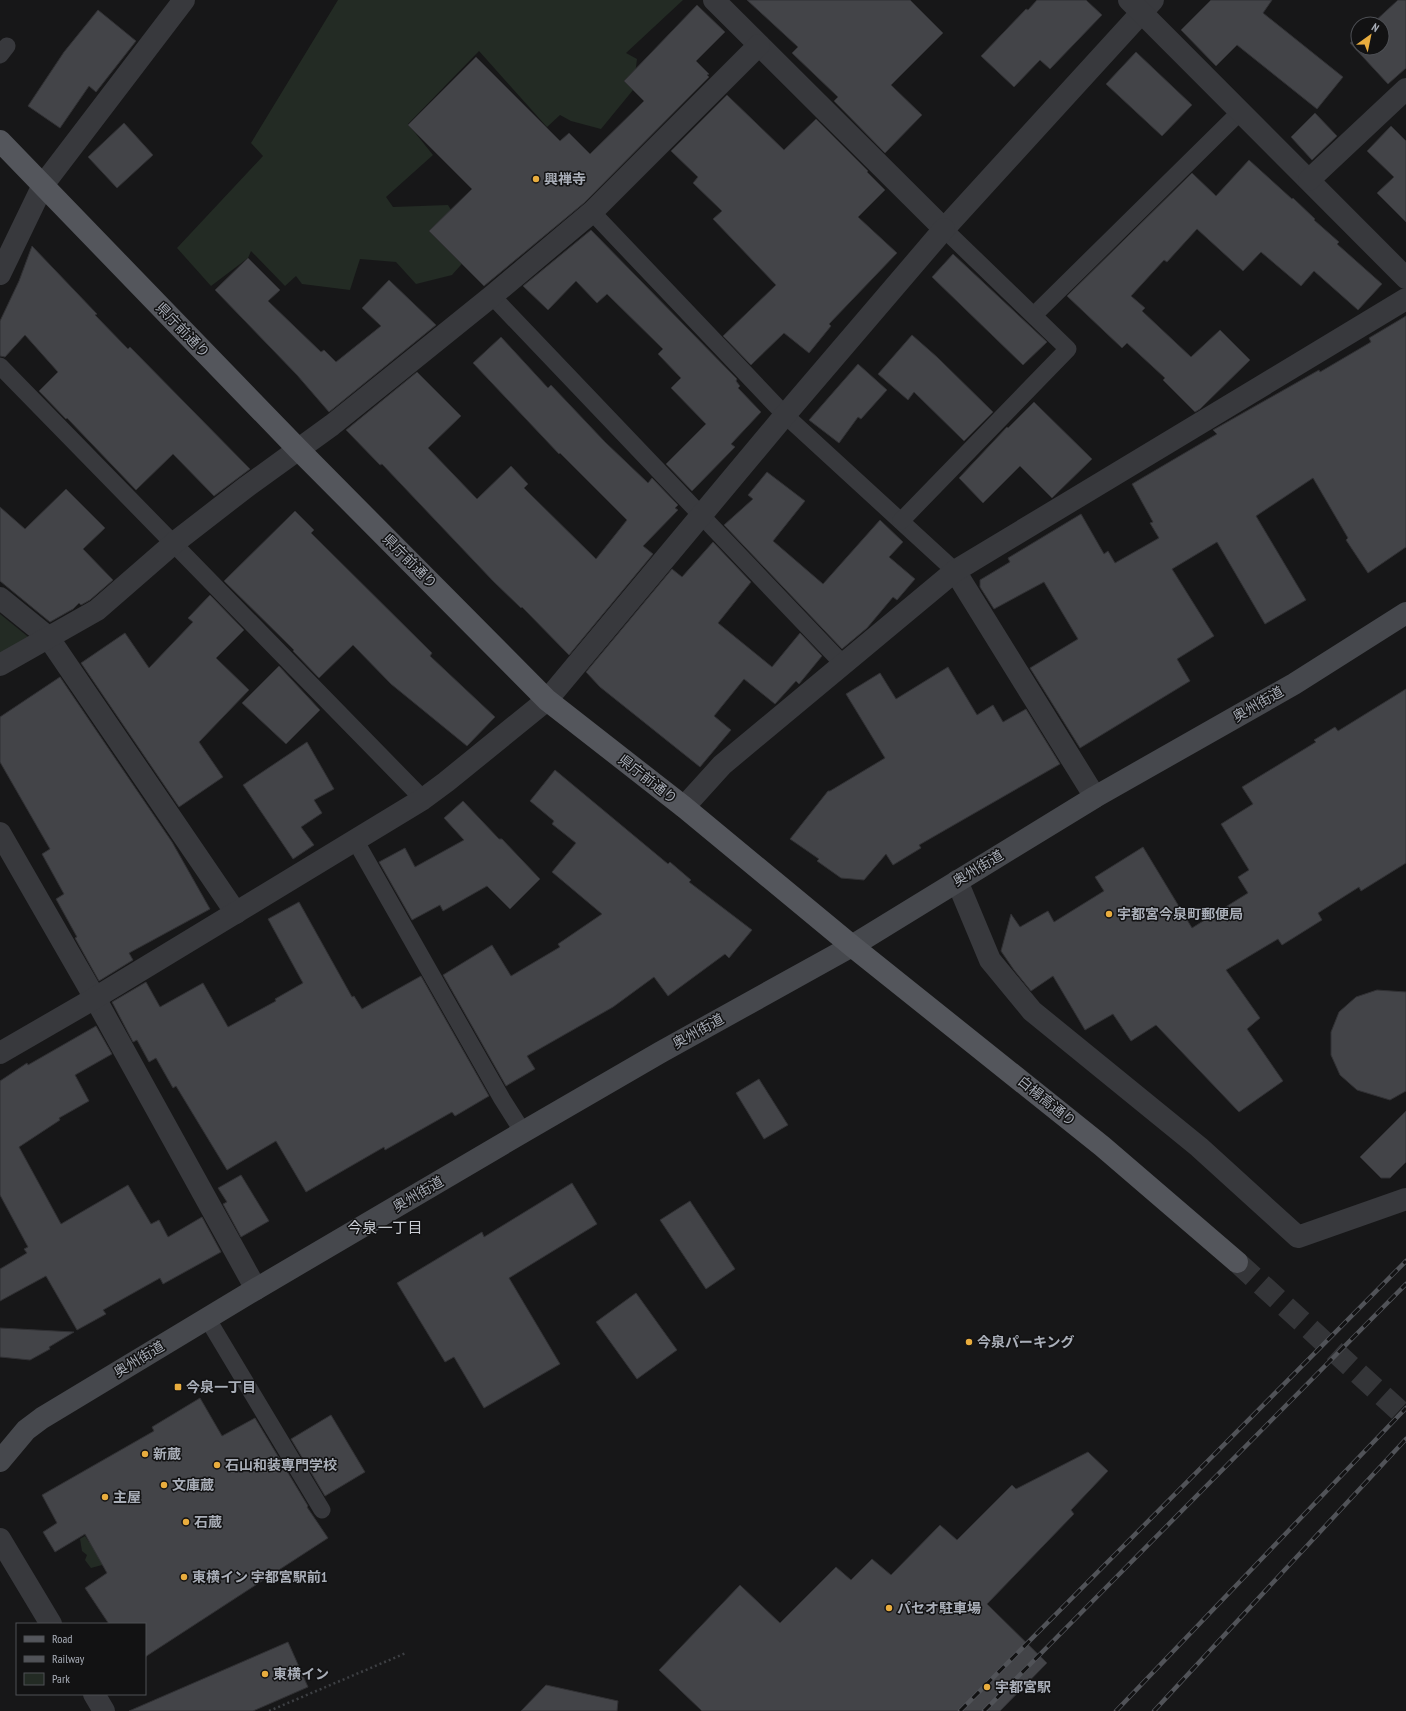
<svg xmlns="http://www.w3.org/2000/svg" width="1406" height="1711" viewBox="0 0 1406 1711" font-family="'PT Sans Narrow','Noto Sans JP',sans-serif">
	<rect width="100%" height="100%" fill="#171718"/>
	<!-- green -->
	<g fill="#232b24">
		<polygon points="338,0 683,0 626,53 637,59 633,90 601,129 571,121 560,115 547,127 479,51 408,124 433,155 386,197 393,207 448,205 475,249 452,275 416,284 396,262 360,259 350,290 302,284 296,276 285,286 251,251 248,258 211,286 177,248 263,156 251,143"/>
		<polygon points="0,614 32,640 0,658"/>
		<polygon points="150,1506 102,1565 91,1568 85,1560 87,1555 82,1551 80,1539 85,1536 89,1542"/>
	</g>
	<!-- building -->
	<g fill="#434448" stroke="#313134">
		<polygon points="747,0 910,0 943,33 891,85 922,115 885,153 834,101 838,97 792,53 798,47"/>
		<polygon points="1037,0 1086,0 1102,15 1050,69 1040,60 1014,87 981,56 1026,9 1028,10"/>
		<polygon points="1211,0 1272,0 1263,13 1343,77 1317,109 1237,45 1216,66 1181,30"/>
		<polygon points="1398,0 1406,0 1406,68 1388,84 1350,43 1358,36 1358,48 1382,48 1382,24 1372,24"/>
		<polygon points="697,5 725,32 696,61 709,74 707,75 709,77 584,203 484,286 429,231 472,189 408,125 476,57 560,141 569,133 590,154 644,101 624,81"/>
		<polygon points="98,10 136,41 96,92 89,86 60,128 28,106 64,52"/>
		<polygon points="1136,52 1192,105 1162,136 1106,84"/>
		<polygon points="727,95 784,150 816,119 868,171 867,172 885,190 858,217 897,253 829,324 831,326 809,353 784,333 751,365 723,336 776,285 713,219 722,211 693,183 698,177 671,151"/>
		<polygon points="1315,113 1337,136 1312,160 1291,137"/>
		<polygon points="124,123 153,155 117,188 88,157"/>
		<polygon points="1391,126 1406,141 1406,222 1377,193 1394,177 1367,151"/>
		<polygon points="1249,160 1292,199 1293,198 1315,219 1314,220 1339,242 1337,244 1382,284 1358,310 1314,271 1301,286 1261,252 1243,271 1197,229 1167,262 1164,260 1131,296 1145,308 1142,311 1191,357 1220,330 1250,360 1200,409 1195,412 1163,380 1165,378 1127,343 1122,348 1067,296 1192,173 1216,196"/>
		<polygon points="591,230 737,379 736,381 740,386 738,388 761,412 731,444 735,447 692,491 666,464 706,424 671,388 681,378 658,354 663,349 607,294 597,303 576,281 548,310 523,286"/>
		<polygon points="32,246 97,314 95,315 128,349 130,347 250,469 214,496 173,454 136,490 67,418 66,419 39,391 58,372 25,335 5,357 0,356 0,321 19,281"/>
		<polygon points="953,254 1047,342 1023,365 932,277"/>
		<polygon points="248,258 280,290 268,301 321,352 324,350 336,362 381,326 362,308 389,280 436,325 329,412 297,375 215,290"/>
		<polygon points="1406,316 1406,547 1368,573 1346,540 1348,538 1313,478 1256,516 1306,600 1265,624 1217,542 1172,569 1214,636 1177,659 1190,681 1080,748 1030,668 1078,639 1044,582 994,609 980,587 980,580 1010,562 1008,558 1081,514 1104,554 1108,551 1115,563 1159,538 1150,523 1153,522 1132,484 1217,434 1213,430 1319,370 1320,372 1371,342 1369,338"/>
		<polygon points="912,335 937,357 993,412 964,441 914,392 908,400 878,374"/>
		<polygon points="501,337 548,388 551,385 605,442 648,483 652,478 678,505 675,508 678,510 643,546 653,554 569,655 522,607 521,608 493,581 382,464 380,465 346,430 417,372 461,416 428,448 477,499 511,466 528,484 524,488 596,559 627,520 560,453 559,454 473,363"/>
		<polygon points="858,364 887,390 861,419 858,417 839,443 809,420"/>
		<polygon points="1034,402 1092,459 1052,498 1020,466 983,503 959,478 1007,427 1008,428"/>
		<polygon points="767,472 805,501 773,541 823,584 880,520 903,542 889,557 915,579 897,600 893,597 867,628 842,649 724,525 753,499 748,495"/>
		<polygon points="66,489 105,528 83,549 113,580 90,600 81,605 79,603 73,609 50,622 0,581 0,507 25,529"/>
		<polygon points="295,511 314,530 311,533 432,653 430,656 495,717 467,746 391,684 353,645 319,678 293,651 294,650 224,581"/>
		<polygon points="713,542 751,582 718,623 772,667 800,633 822,656 799,684 796,681 775,704 744,679 714,716 731,730 700,767 600,687 586,672 672,569 682,577"/>
		<polygon points="210,595 244,630 216,658 249,690 199,742 223,777 179,807 81,663 125,633 149,668 193,622 188,618"/>
		<polygon points="279,666 320,710 286,744 242,703"/>
		<polygon points="948,667 977,715 993,705 1003,722 1026,709 1060,764 919,845 921,848 893,865 886,854 864,880 841,878 817,861 819,859 790,839 828,791 830,791 885,758 846,694 880,673 896,699"/>
		<polygon points="60,677 172,842 210,909 129,953 133,960 99,981 75,938 77,937 56,899 64,894 42,854 50,849 0,762 0,717"/>
		<polygon points="1406,689 1406,863 1361,891 1359,887 1318,913 1322,920 1282,945 1278,939 1226,970 1260,1018 1247,1029 1283,1081 1239,1112 1156,1025 1131,1041 1113,1014 1085,1030 1053,976 1031,991 1014,970 1001,951 1011,914 1020,927 1048,911 1054,922 1104,891 1095,877 1143,847 1192,928 1248,893 1238,877 1249,870 1221,824 1253,804 1242,787 1316,742 1314,740 1335,727 1338,731"/>
		<polygon points="307,742 334,789 314,800 322,813 301,827 314,845 293,859 243,785"/>
		<polygon points="555,770 668,864 670,862 691,880 689,882 752,930 729,958 725,954 668,996 654,977 613,1007 527,1056 535,1069 506,1086 443,975 492,945 511,976 560,947 558,944 602,914 552,872 576,843 552,824 554,821 530,801"/>
		<polygon points="463,801 499,839 502,839 540,879 510,909 487,886 443,911 440,905 412,920 379,862 405,848 415,867 464,840 444,818"/>
		<polygon points="299,902 352,997 354,996 362,1009 421,976 489,1096 455,1116 452,1112 385,1150 384,1147 306,1192 276,1141 227,1170 176,1086 173,1088 156,1058 149,1062 137,1040 133,1042 112,1002 146,982 160,1007 203,983 228,1027 276,1001 275,999 303,983 268,919"/>
		<polygon points="1377,990 1406,992 1406,1091 1390,1100 1357,1090 1340,1075 1331,1055 1331,1032 1339,1012 1356,997"/>
		<polygon points="96,1026 112,1054 75,1075 89,1101 59,1118 60,1120 19,1147 61,1224 128,1185 151,1224 159,1220 168,1237 202,1217 221,1252 163,1284 160,1278 103,1310 106,1314 77,1330 46,1276 0,1301 0,1269 27,1253 24,1249 28,1247 0,1195 0,1081 27,1063 28,1065"/>
		<polygon points="759,1079 788,1125 764,1139 736,1093"/>
		<polygon points="1406,1111 1406,1162 1390,1178 1381,1178 1360,1157"/>
		<polygon points="241,1175 269,1221 241,1237 223,1204 227,1202 218,1188"/>
		<polygon points="572,1183 597,1224 509,1278 560,1364 484,1408 454,1357 445,1362 397,1283 482,1232 484,1237"/>
		<polygon points="690,1201 735,1269 706,1289 660,1220"/>
		<polygon points="636,1293 677,1350 637,1379 596,1322"/>
		<polygon points="0,1328 74,1332 49,1347 50,1349 30,1360 0,1357"/>
		<polygon points="200,1398 222,1436 255,1418 308,1506 307,1507 328,1538 145,1657 145,1624 109,1624 85,1588 107,1573 85,1534 55,1552 43,1532 57,1523 42,1495 154,1431 152,1427"/>
		<polygon points="331,1415 365,1472 325,1496 291,1439"/>
		<polygon points="1088,1452 1108,1471 1071,1510 1074,1514 987,1604 1047,1663 1000,1711 702,1711 659,1670 740,1585 780,1623 836,1567 851,1580 872,1559 891,1575 940,1525 957,1540 1012,1485 1016,1489"/>
		<polygon points="288,1642 308,1687 253,1711 129,1711"/>
		<polygon points="546,1685 618,1701 617,1711 521,1711"/>
	</g>
	<g fill="none" stroke-linecap="round" stroke-linejoin="round">
		<!-- primary-tunnel -->
		<polyline stroke="#343538" stroke-width="22" stroke-dasharray="22 11" stroke-linecap="butt" points="1237,1262 1406,1417"/>
		<!-- path -->
		<polyline stroke="#3e4044" stroke-width="2.5" stroke-dasharray="2 3" stroke-linecap="butt" points="269,1711 406,1653"/>
		<!-- service -->
		<g stroke="#38393d" stroke-width="17">
			<polyline points="0,55 7,46"/>
			<polyline points="592,212 785,415 955,571"/>
			<polyline points="492,296 843,664"/>
			<polyline points="1034,315 1241,111"/>
			<polyline points="0,366 423,799"/>
			<polyline points="901,521 1068,349 944,229"/>
			<polyline points="355,840 502,1099 523,1132"/>
			<polyline points="207,1318 322,1510"/>
		</g>
		<!-- minor -->
		<g stroke="#38393d" stroke-width="22">
			<polyline points="714,0 944,229 1153,0"/>
			<polyline points="1129,0 1406,278"/>
			<polyline points="1309,180 1406,89"/>
			<polyline points="0,274 43,185 184,0"/>
			<polyline points="955,571 1095,797"/>
			<polyline points="0,598 48,637 236,913"/>
			<polyline points="0,665 97,610 174,543 245,488 332,425 492,296 592,212 759,45"/>
			<polyline points="684,807 722,765 955,571 1406,299"/>
			<polyline points="0,833 95,998 256,1289"/>
			<polyline points="957,881 990,960 1032,1011 1199,1147 1298,1237 1406,1199"/>
			<polyline points="0,1053 95,998 423,799 446,782 547,700 785,415 944,229"/>
		</g>
		<!-- tertiary -->
		<g stroke="#38393d" stroke-width="22">
			<polyline points="0,1539 51,1624"/>
			<polyline points="94,1694 104,1711"/>
		</g>
		<!-- secondary -->
		<polyline stroke="#46484d" stroke-width="22" points="0,1461 26,1430 42,1418 256,1289 523,1132 661,1052 852,946 1095,797 1294,684 1406,613"/>
		<!-- primary -->
		<polyline stroke="#54565c" stroke-width="22" points="0,141 298,449 547,700 684,807 852,946 1102,1146 1237,1262"/>
		<!-- rail casing -->
		<g stroke="#515358" stroke-width="4.5">
			<g id="rail">
				<polyline points="960,1711 1406,1261"/>
				<polyline points="984,1711 1406,1284"/>
				<polyline points="1116,1711 1406,1408"/>
				<polyline points="1154,1711 1406,1439"/>
			</g>
		</g>
		<!-- rail -->
		<use href="#rail" stroke="#121213" stroke-width="3" stroke-dasharray="9" stroke-linecap="butt"/>
	</g>
	<!-- markers -->
	<g fill="#e9ad3e" stroke="#121213" stroke-width="1.5">
		<circle cx="536" cy="179" r="4"/>
		<circle cx="1109" cy="914" r="4"/>
		<circle cx="969" cy="1342" r="4"/>
		<rect x="174" y="1383" width="8" height="8" rx="2"/>
		<circle cx="145" cy="1454" r="4"/>
		<circle cx="217" cy="1465" r="4"/>
		<circle cx="164" cy="1485" r="4"/>
		<circle cx="105" cy="1497" r="4"/>
		<circle cx="186" cy="1522" r="4"/>
		<circle cx="184" cy="1577" r="4"/>
		<circle cx="889" cy="1608" r="4"/>
		<circle cx="265" cy="1674" r="4"/>
		<circle cx="987" cy="1687" r="4"/>
	</g>
	<g text-anchor="middle" stroke-width="3" stroke-linejoin="round" paint-order="stroke">
		<!-- poi labels -->
		<g font-size="14" font-weight="bold" fill="#a9aeb8" stroke="#121213" text-anchor="start">
			<text x="544" y="184">興禅寺</text>
			<text x="1117" y="919">宇都宮今泉町郵便局</text>
			<text x="977" y="1347">今泉パーキング</text>
			<text x="186" y="1392">今泉一丁目</text>
			<text x="153" y="1459">新蔵</text>
			<text x="225" y="1470">石山和装専門学校</text>
			<text x="172" y="1490">文庫蔵</text>
			<text x="113" y="1502">主屋</text>
			<text x="194" y="1527">石蔵</text>
			<text x="192" y="1582">東横イン 宇都宮駅前1</text>
			<text x="897" y="1613">パセオ駐車場</text>
			<text x="273" y="1679">東横イン</text>
			<text x="995" y="1692">宇都宮駅</text>
		</g>
		<!-- street labels -->
		<g font-size="14" fill="#a9aeb8" stroke="#121213">
			<text transform="translate(183 330) rotate(46)" y="5">県庁前通り</text>
			<text transform="translate(410 561) rotate(45)" y="5">県庁前通り</text>
			<text transform="translate(1258 704) rotate(-30)" y="5">奥州街道</text>
			<text transform="translate(648 779) rotate(38)" y="5">県庁前通り</text>
			<text transform="translate(978 868) rotate(-31)" y="5">奥州街道</text>
			<text transform="translate(698 1031) rotate(-29)" y="5">奥州街道</text>
			<text transform="translate(1047 1101) rotate(39)" y="5">白楊高通り</text>
			<text transform="translate(418 1194) rotate(-30)" y="5">奥州街道</text>
			<text transform="translate(139 1359) rotate(-31)" y="5">奥州街道</text>
		</g>
		<!-- neighbourhood labels -->
		<g font-size="15" fill="#cacdd4" stroke="#121213">
			<text x="385" y="1233">今泉一丁目</text>
		</g>
	</g>
	<!-- legend -->
	<rect x="16" y="1623" width="130" height="72" fill="#121213" stroke="#4e5055"/>
	<rect x="24" y="1636" width="20" height="6" fill="#54565c" stroke="#4e5055"/>
	<text x="52" y="1643" font-size="12" fill="#a9aeb8">Road</text>
	<rect x="24" y="1656" width="20" height="6" fill="#515358" stroke="#4e5055"/>
	<text x="52" y="1663" font-size="12" fill="#a9aeb8">Railway</text>
	<rect x="24" y="1673" width="20" height="12" fill="#232b24" stroke="#4e5055"/>
	<text x="52" y="1683" font-size="12" fill="#a9aeb8">Park</text>
	<!-- north arrow -->
	<g transform="translate(1370 36) rotate(33)"><circle r="19" fill="#121213" stroke="#4e5055"/>
	<path d="M0-3L7 15L0 10L-7 15Z" fill="#e9ad3e"/>
	<text y="-6" font-size="11" font-weight="bold" text-anchor="middle" fill="#a9aeb8">N</text>
	</g>
</svg>
